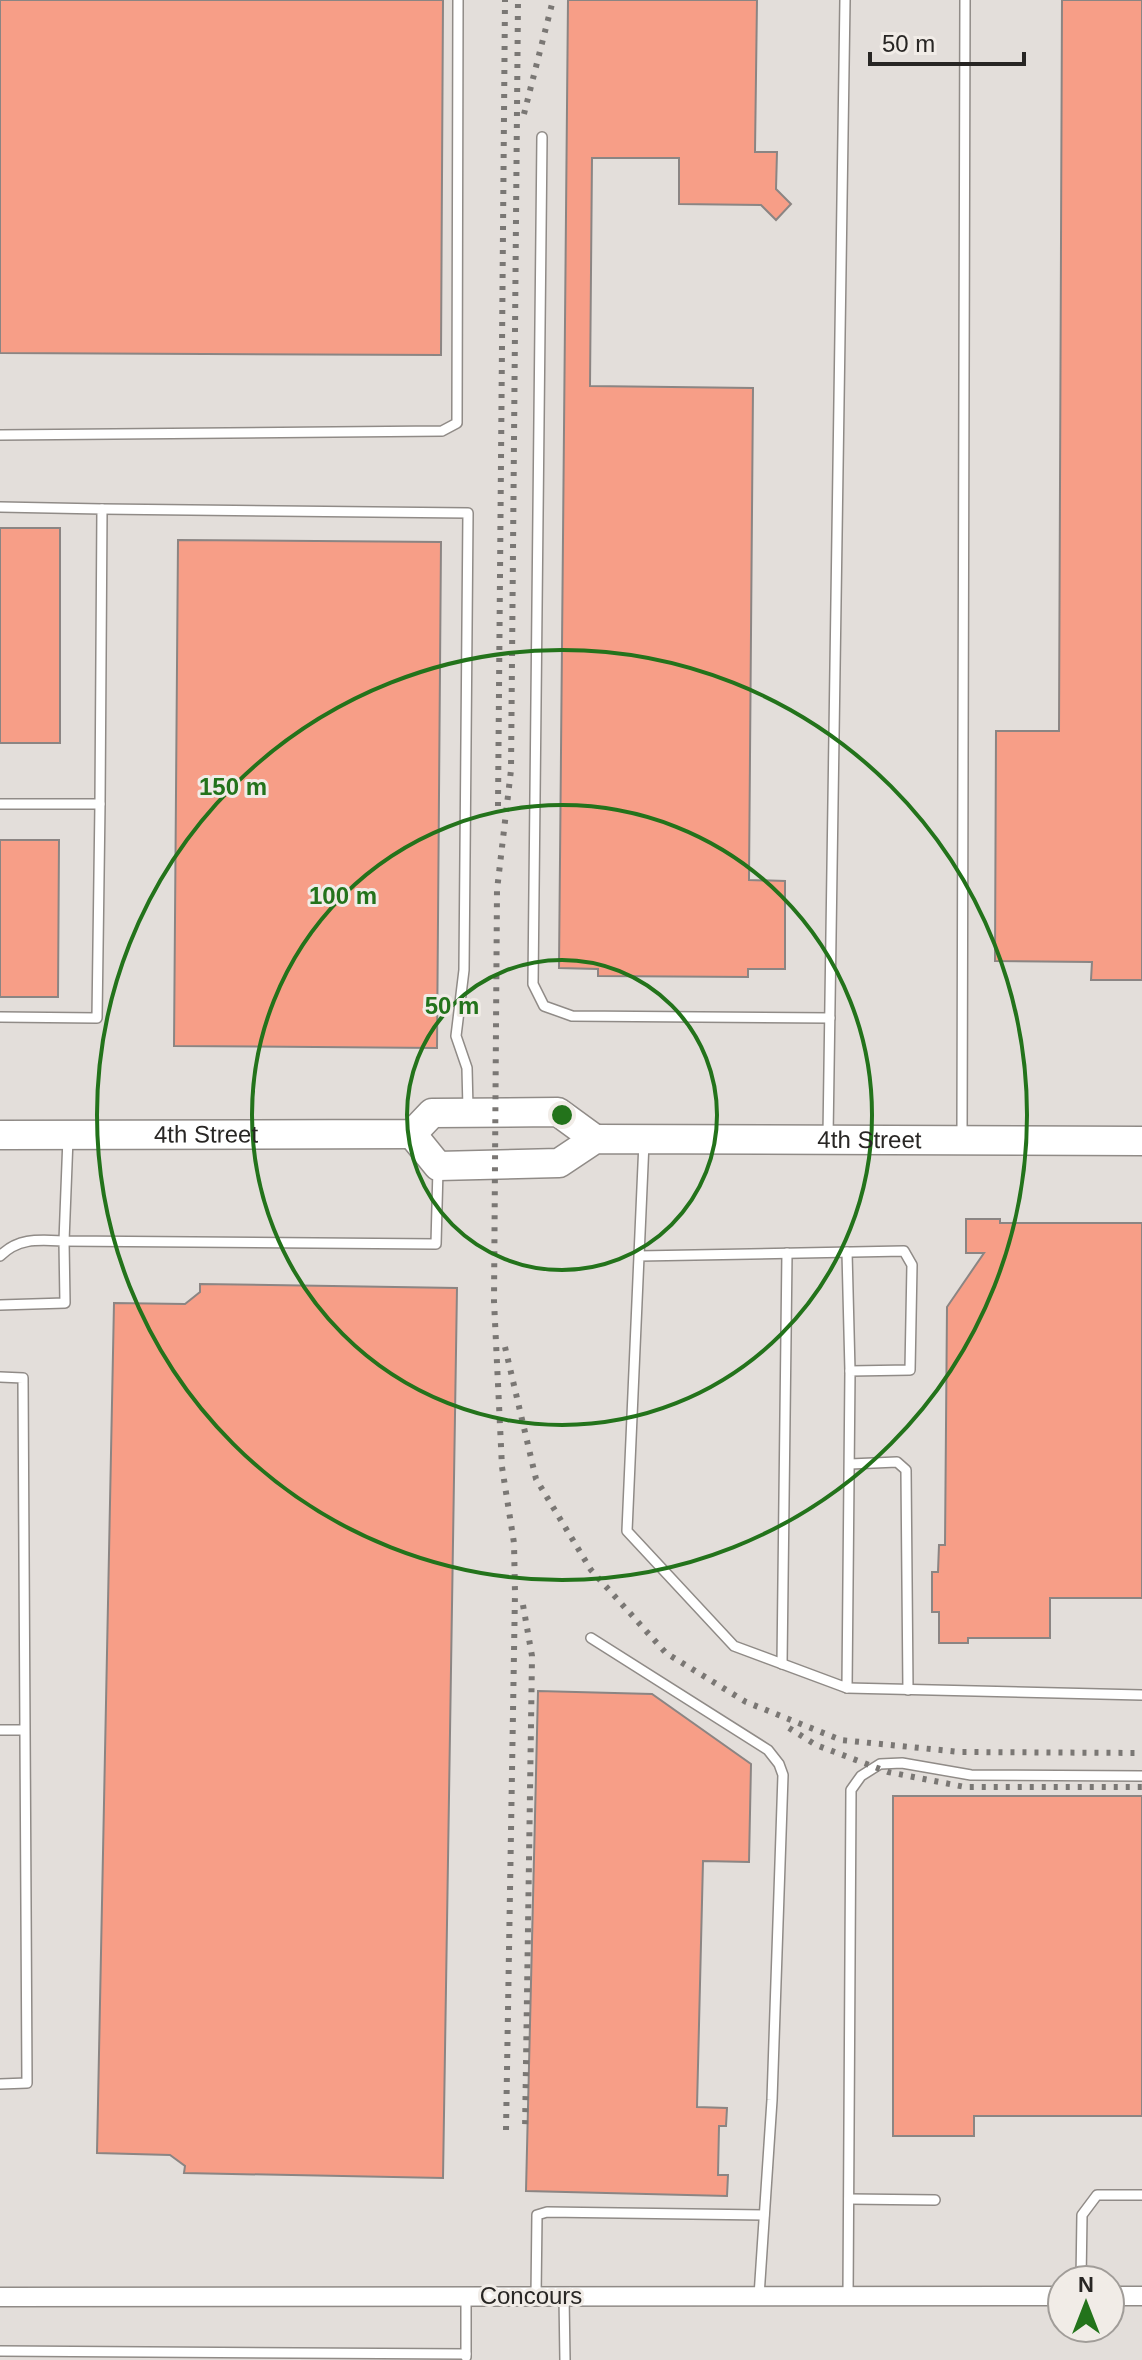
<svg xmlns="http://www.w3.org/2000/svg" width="1142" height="2360" viewBox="0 0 1142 2360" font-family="Helvetica,sans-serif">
	<rect width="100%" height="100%" fill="#e3deda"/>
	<!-- building -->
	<g fill="#f79e87" stroke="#8b8583" stroke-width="2">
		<polygon points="0,0 443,0 441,355 0,353"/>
		<polygon points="568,0 757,0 755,152 777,152 776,189 791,204 776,220 761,205 679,204 679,158 592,158 590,386 753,388 749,880 785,881 785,969 748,969 748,977 598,976 598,969 559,968"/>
		<polygon points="1062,0 1142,0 1142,980 1091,980 1092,962 995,961 996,731 1059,731"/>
		<rect x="0" y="528" width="60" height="215"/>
		<polygon points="178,540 441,542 437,1048 174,1046"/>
		<polygon points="0,840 59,840 58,997 0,997"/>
		<polygon points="966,1219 1000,1219 1000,1223 1142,1223 1142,1598 1050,1598 1050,1638 968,1638 968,1643 939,1643 939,1612 932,1612 932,1572 938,1572 939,1545 945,1545 947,1307 984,1253 966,1253"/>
		<polygon points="200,1284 457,1288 443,2178 184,2173 185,2166 170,2155 97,2153 114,1303 185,1304 200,1292"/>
		<polygon points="538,1691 652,1694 751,1764 749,1862 703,1861 697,2107 727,2108 726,2126 719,2126 718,2175 728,2175 727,2196 526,2191"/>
		<polygon points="893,1796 1142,1796 1142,2116 974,2116 974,2136 893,2136"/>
	</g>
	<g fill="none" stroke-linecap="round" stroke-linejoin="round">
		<!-- service casing -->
		<g stroke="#908b87" stroke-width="12">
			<g id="service">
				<polyline points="542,137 533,984 544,1006 572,1016 830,1018"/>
				<polyline points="0,435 442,431 457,423 458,0"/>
				<polyline points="0,507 102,509 100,804 0,804"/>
				<polyline points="102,509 468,513 464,970 456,1036 467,1068 468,1109"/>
				<polyline points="0,1017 97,1018 100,804"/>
				<polyline points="828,1136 845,0"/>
				<polyline points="962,1137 965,0"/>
				<polyline points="68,1138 64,1241 436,1244 438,1169"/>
				<polyline points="847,1252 850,1371"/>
				<path d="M0,1256c19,-19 40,-16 64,-15l1,62 -65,2"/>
				<polyline points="639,1256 627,1531 734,1646 847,1688 850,1371 910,1370 912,1265 904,1251 639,1256 644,1142"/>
				<polyline points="0,1377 23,1378 27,2083 0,2084"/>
				<polyline points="850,1464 897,1462 906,1470 908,1690"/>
				<polyline points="591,1638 768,1750 779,1764 783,1775 772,2100 759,2296"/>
				<polyline points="782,1664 787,1253"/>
				<polyline points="847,1688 1142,1695"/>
				<polyline points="0,1730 24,1730"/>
				<polyline points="849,2199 935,2200"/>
				<polyline points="1081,2280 1082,2215 1097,2195 1142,2195"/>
				<polyline points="536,2296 537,2215 547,2212 764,2215"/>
				<polyline points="564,2296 565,2360"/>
				<polyline points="848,2296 851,1790 861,1776 880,1764 902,1763 971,1775 1142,1776"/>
				<polyline points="0,2351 466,2354"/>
				<polyline points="466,2357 466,2296"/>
			</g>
		</g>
		<!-- minor casing -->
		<g stroke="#908b87" stroke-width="21">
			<g id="minor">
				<polyline points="1110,2296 1142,2296"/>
				<polyline points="0,2297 1062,2296"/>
			</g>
		</g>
		<!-- primary casing -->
		<g stroke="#908b87" stroke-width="31">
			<g id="primary">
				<path id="s1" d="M412,1134l26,32 121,-3 36,-24 547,2"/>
				<path id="s2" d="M0,1135l412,-1 20,-21 126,-1 37,27"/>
			</g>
		</g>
		<!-- service -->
		<use href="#service" stroke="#fff" stroke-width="9"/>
		<!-- minor -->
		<use href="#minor" stroke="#fff" stroke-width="18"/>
		<!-- primary -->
		<use href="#primary" stroke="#fff" stroke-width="28"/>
		<!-- rail -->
		<g stroke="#7a7774" stroke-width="6" stroke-dasharray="4 8" stroke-linecap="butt">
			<polyline points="524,114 553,0"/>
			<polyline points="498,806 505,0"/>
			<polyline points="505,1347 536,1479 591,1570 666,1653 746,1702 841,1740 960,1752 1142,1753"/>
			<polyline points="523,1605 532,1656 525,2132"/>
			<polyline points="789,1728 816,1745 888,1772 965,1787 1142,1787"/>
			<polyline points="506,2130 515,1593 514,1543 502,1467 494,1301 497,890 511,770 518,0"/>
		</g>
	</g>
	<!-- distance rings -->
	<g fill="none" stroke="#23731b" stroke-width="4">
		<circle cx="562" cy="1115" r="155"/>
		<circle cx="562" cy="1115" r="310"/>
		<circle cx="562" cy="1115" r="465"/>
	</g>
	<g text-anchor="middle" stroke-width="6" stroke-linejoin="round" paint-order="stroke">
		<!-- street labels -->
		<g font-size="24" fill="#282624" stroke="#f1ece7">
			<text dy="8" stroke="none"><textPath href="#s2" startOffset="206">4th Street</textPath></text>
			<text dy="8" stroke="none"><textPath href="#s1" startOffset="480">4th Street</textPath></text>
			<text x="531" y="2304">Concours</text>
		</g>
	</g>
	<circle cx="562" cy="1115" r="12" fill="#23731b" stroke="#f1ece7" stroke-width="4"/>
	<g font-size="24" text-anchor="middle" font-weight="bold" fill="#23731b" stroke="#f1ece7" stroke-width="6" stroke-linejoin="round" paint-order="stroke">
		<text x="233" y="795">150 m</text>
		<text x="343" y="904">100 m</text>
		<text x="452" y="1014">50 m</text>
	</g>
	<!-- north arrow -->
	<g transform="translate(1086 2304)"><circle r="38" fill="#f1ece7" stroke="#a19d99" stroke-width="2"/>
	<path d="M0-6L14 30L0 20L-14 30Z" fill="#23731b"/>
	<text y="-12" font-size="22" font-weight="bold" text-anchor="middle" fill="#282624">N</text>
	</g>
	<!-- scale -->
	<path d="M870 52v12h154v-12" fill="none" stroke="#282624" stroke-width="4"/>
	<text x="882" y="52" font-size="24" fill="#282624" stroke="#f1ece7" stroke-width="6" paint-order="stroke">50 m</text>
</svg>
